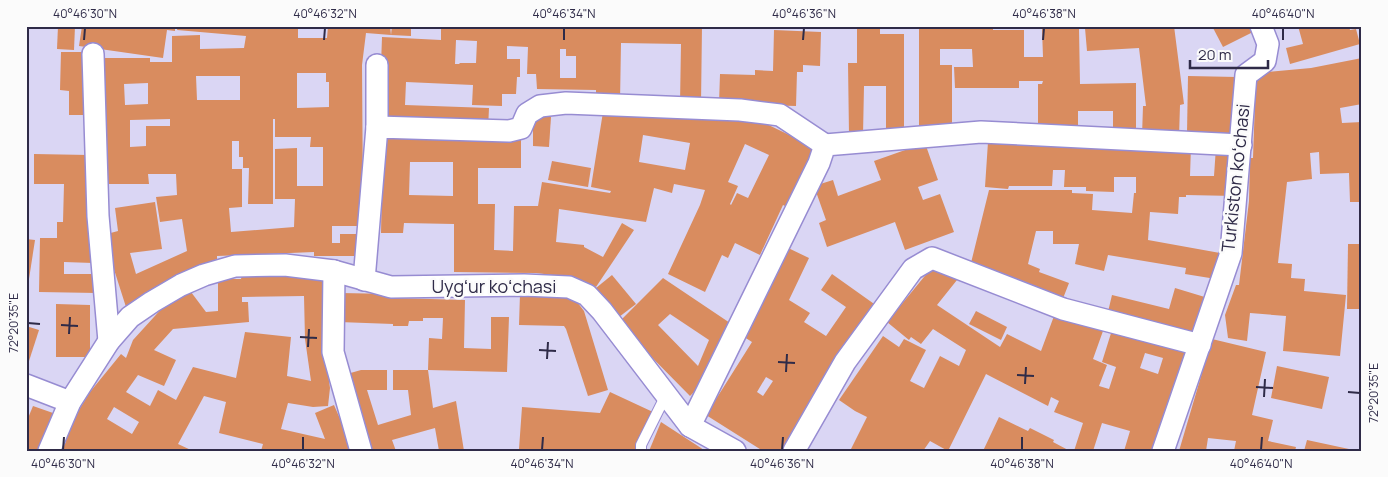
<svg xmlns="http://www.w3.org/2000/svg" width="1388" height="477" viewBox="0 0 1388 477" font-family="Manrope,sans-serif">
	<rect width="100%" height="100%" fill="#dad6f4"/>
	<!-- building -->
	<g fill="#d98c5f" fill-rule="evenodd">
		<polygon points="58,26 75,26 74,50 57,49"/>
		<polygon points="82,26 123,26 145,29 145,26 175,26 175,31 167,30 163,58 79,46"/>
		<path d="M178,26h120v12h29l1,-12h62l1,9 -25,-2 -4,32 1,141h-3v20h-28v17h8v-9h17v22h-43v-4l-97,4v3l-51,23 -40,25 -23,-72 15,-4 -3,-23 40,-6 7,47 -32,4 6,21 51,-23 -5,-32 -22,3 -4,-25 21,-2 -1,-21h-28l1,10h-47v-126h48v4h22v-26l28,-1v14l44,-1 2,-12 -69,-6zM297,73h29v9h3v25l-32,1zM196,76h44v24h-43zM148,83v21l-23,1 -1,-21zM170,119v7h-24v20l-16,1v-27zM273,119h2v18h36l-1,10h13v39h-26v-38l-22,1v50h20l-1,28 -63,5 -2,-24 13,-1v-38h-10v-28h7v16h4v11h6l-1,36h25z"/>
		<polygon points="392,26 411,26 411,36 391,35"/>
		<path d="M441,26h261l-1,78h-21l1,-60 -60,-1 -1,59 -24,-1v-11l-59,-1 -1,-15h-9l1,-27 -21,-1v13h13v18h-3l-1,17h-14v12l-30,-1 1,-20 -67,-3 -1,23 84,3 -1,21 -109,-5 3,-87 59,3zM456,40l21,1 -1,22h-17l1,1h-5zM560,49h6v7h10v22h-16z"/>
		<polygon points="857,26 880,26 880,34 904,34 904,136 886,136 886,86 864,86 863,135 849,135 848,63 857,63"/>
		<polygon points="919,26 993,26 993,30 1024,30 1024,57 1043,57 1042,29 1079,29 1080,84 1136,83 1136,135 1113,135 1113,111 1078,111 1078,132 1038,132 1038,84 1042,84 1043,81 1019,81 1019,88 955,88 954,67 973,67 972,49 940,49 940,65 952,65 952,132 919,132"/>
		<polygon points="1096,26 1174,26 1184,104 1180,105 1179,137 1142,136 1143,106 1146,106 1139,48 1087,51 1085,28 1096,28"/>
		<polygon points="1212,26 1250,26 1253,32 1223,47"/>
		<polygon points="1298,26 1349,26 1350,30 1356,29 1360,44 1290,64 1286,48 1303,44"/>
		<polygon points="774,30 821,32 820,66 803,65 803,72 797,72 796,106 719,104 720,74 755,75 755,70 773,71"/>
		<polygon points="61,52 86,52 85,115 69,115 69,91 60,90"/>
		<polygon points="1362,58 1362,104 1340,108 1342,123 1362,122 1362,202 1350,202 1349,173 1320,174 1319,152 1310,153 1312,179 1287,182 1278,263 1292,264 1291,278 1305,279 1304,291 1346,295 1340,356 1283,351 1286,316 1250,313 1247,341 1228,338 1225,315 1236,285 1239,285 1249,201 1250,158 1253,158 1256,73 1311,68"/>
		<polygon points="1188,76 1237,77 1237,137 1187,133"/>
		<path d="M603,112l147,4 66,32 -29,59 -4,-2 -23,50 -25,-12 -7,15 -6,-3 -17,37 -37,-18 32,-69 5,-15 -31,-6 -2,9 -18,-5 -8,34 -87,-13 -3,33 28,3v2l19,10 19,-34 12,7 -38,57 -19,-9 -41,-5 -82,-1v-48l-50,-1 -1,10h-22l2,-97 138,2v30h-43v36h17l-1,46 19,1 1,-45h24l4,-24 68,11 1,-2 -20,-4zM643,135l47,8 -5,27 -46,-8zM745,144l24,11 -21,43 -11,-5 -6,12 -1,-1 8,-18 -10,-4zM410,162h43v34l-44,-1z"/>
		<polygon points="533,117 551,117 549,147 533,146"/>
		<polygon points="988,142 1086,148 1136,149 1191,146 1190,176 1214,176 1216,147 1237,149 1235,196 1186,195 1186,197 1179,197 1178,214 1150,212 1148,240 1220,253 1216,279 1185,274 1186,268 1108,255 1104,271 1075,264 1079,244 1053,244 1053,231 1036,231 1028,264 1040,269 1039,272 1069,283 1062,301 970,267 989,190 1072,190 1072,193 1093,194 1092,210 1132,213 1134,193 1136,193 1136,177 1114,177 1114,192 1086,191 1086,187 1064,187 1065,170 1053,170 1052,186 1009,186 1008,189 985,187"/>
		<polygon points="925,143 938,180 918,187 923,200 940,194 954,232 905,250 895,222 827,247 819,223 826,220 814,186 833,180 838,196 881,180 874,161"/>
		<polygon points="34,154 89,155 88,239 93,239 93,263 64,262 64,274 97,274 97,293 39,292 40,238 57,238 57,222 63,222 64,184 34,184"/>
		<polygon points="552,161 591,168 588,187 548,180"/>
		<polygon points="26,239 35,240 27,292 26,292"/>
		<polygon points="1348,244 1362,244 1362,309 1347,309"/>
		<path d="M784,246l25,12 -20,42 21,13 -6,9 22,14 20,-29 -25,-17 11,-16 45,32 -40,57 -55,88h-19l-57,-36 46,-73 -11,-7zM766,377l7,4 -10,15 -6,-4z"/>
		<path d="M933,266l24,14 -20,25 63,42 7,-13 34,17 13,-35 16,6 1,-3 32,12 -10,28 14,6 -8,21 10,3 7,-22 -14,-5 10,-32 78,19 -32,102h-34l6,-20 -28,-8 -9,28h-19l9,-28 -29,-11 5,-11 -8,-4 -3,9 -62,-32 -38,77 -18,-10 -7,10h-73l17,-34 -12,-6 -16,-11 44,-64 16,11 5,-8 22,11 -16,31 14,7 16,-32 19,10 7,-16 -33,-21 -12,15 -10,-7 -2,3 -22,-18zM1145,353l18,5 -5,16 -18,-6z"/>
		<path d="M322,274l1,64 7,50 -2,18 -15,1 -25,-4 -7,26 44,10 -10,-26 19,-8 20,46h-93l2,-7 -44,-11 7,-31 -22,-6 -26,48 15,7h-133l6,-9 -5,-3 29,-47 31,-38 5,4 7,-18 31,-34 27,-14 15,20 12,-1v-32h23l1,-4zM304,296l1,43 6,42 -24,-5 4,-39 -46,-5 -9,46 -43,-11 -17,33 -18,-10 -8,16 -24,-14 12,-17 26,11 12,-26 -22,-10 19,-21 76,-7 -1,-20h-6v-5zM114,407l25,15 -7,12 -25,-15z"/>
		<polygon points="612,275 636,304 619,317 596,288"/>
		<path d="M663,278l70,47 -24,52 -19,19 -72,-73zM670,314l39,26 -11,26 -40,-41z"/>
		<polygon points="1175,288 1208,298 1195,338 1107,316 1112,295 1169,309"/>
		<polygon points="340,293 394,294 394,298 465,300 464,348 491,349 491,317 509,317 507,372 428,370 433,408 456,401 464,451 439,451 435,428 392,440 396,451 372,451 347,374 361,370 387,370 387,390 367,390 378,425 411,415 408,390 393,390 393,370 428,370 429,338 442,339 443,318 423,318 423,321 409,321 408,326 393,326 393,324 339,322"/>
		<polygon points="520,294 561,294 574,298 584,311 608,390 588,396 566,329 564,326 519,325"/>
		<polygon points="56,304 90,305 90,357 56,357"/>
		<polygon points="976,311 1007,327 1001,340 969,324"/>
		<polygon points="26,326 39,330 29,361 26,360"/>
		<polygon points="1212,339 1266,352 1252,415 1273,420 1268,441 1296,447 1295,451 1234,451 1236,441 1208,438 1206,451 1179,451"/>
		<polygon points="1277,366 1329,377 1322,409 1271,398"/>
		<polygon points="610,392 653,412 637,451 519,449 522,407 600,413"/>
		<polygon points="33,406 53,413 40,451 26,451 26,423"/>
		<polygon points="999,417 1028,431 1030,428 1054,440 1053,442 1070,451 983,451"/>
		<polygon points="661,422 701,448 705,451 649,451"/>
		<polygon points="1307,440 1349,449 1348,451 1304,451"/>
	</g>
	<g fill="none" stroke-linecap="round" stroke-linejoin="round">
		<!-- service casing -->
		<g stroke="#978cd2" stroke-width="12">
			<polyline id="service" points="641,451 641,445 666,395"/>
		</g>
		<!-- minor casing -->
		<g stroke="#978cd2" stroke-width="24">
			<g id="minor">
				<polyline points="93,54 98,216 109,341"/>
				<polyline points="377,127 377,65"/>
				<polyline points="334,271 333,352 361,451"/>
				<polyline points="364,280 377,127 509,131 521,128 527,114 540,106 566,103 740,110 780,115 825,145"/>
				<polyline points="26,385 70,402"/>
				<polyline points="690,426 819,163 825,145 981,132 1241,145"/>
				<polyline points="49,451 70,402 109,341 130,317 152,302 181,285 204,275 235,266 285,265 334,271 391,287 524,285 569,287 587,295 602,311 690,426 735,451"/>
				<polyline points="794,451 845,362 913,269 932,258 1063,309 1200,345"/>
				<polyline points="1163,451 1231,253 1246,75 1265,61 1268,44 1261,26"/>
			</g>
		</g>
		<!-- service -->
		<use href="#service" stroke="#fff" stroke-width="10"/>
		<!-- minor -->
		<use href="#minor" stroke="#fff" stroke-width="21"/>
	</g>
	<!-- ticks -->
	<path fill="none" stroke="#2f2b48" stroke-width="2" d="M84,40l1,-12M324,40l1,-12M564,40v-12M803,40l1,-12M1043,40l1,-12M1283,40v-12M28,323l12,1M61,325l17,1M69,334l1,-17M300,337l17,1M308,347l1,-18M539,350l17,1M547,359l1,-17M778,362l17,1M786,372l1,-18M1017,375l17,1M1025,384l1,-17M1256,387l17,1M1348,392l12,1M1264,397l1,-18M63,450l1,-13M303,450v-13M542,450l1,-13M782,450l1,-13M1022,450v-13M1261,450l1,-13"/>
	<g text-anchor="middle" stroke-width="5" stroke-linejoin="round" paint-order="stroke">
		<!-- street labels -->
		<g font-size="18" fill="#2f2b48" stroke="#fbfbfb">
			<text transform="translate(1236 178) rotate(-84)" y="6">Turkiston koʻchasi</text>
			<text x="494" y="293">Uygʻur koʻchasi</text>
		</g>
	</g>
	<!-- border -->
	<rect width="1388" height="477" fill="none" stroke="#fbfbfb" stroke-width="55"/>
	<!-- scale -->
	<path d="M1190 60v8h78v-8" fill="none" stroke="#2f2b48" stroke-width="2.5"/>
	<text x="1198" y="60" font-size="15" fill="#2f2b48" stroke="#fbfbfb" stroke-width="4" paint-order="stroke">20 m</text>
	<rect x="28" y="28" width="1332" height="422" fill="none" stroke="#2f2b48" stroke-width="2"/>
	<g font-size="12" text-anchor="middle" fill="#2f2b48">
		<text x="85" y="18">40°46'30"N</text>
		<text x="325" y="18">40°46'32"N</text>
		<text x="564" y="18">40°46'34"N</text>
		<text x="804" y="18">40°46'36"N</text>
		<text x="1044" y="18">40°46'38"N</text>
		<text x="1283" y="18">40°46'40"N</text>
		<text transform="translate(14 323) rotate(-90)" y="4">72°20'35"E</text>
		<text transform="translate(1374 393) rotate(-90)" y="4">72°20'35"E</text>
		<text x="63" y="468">40°46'30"N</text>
		<text x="303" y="468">40°46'32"N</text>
		<text x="542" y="468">40°46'34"N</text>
		<text x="782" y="468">40°46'36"N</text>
		<text x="1022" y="468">40°46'38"N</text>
		<text x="1261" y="468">40°46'40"N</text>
	</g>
</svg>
